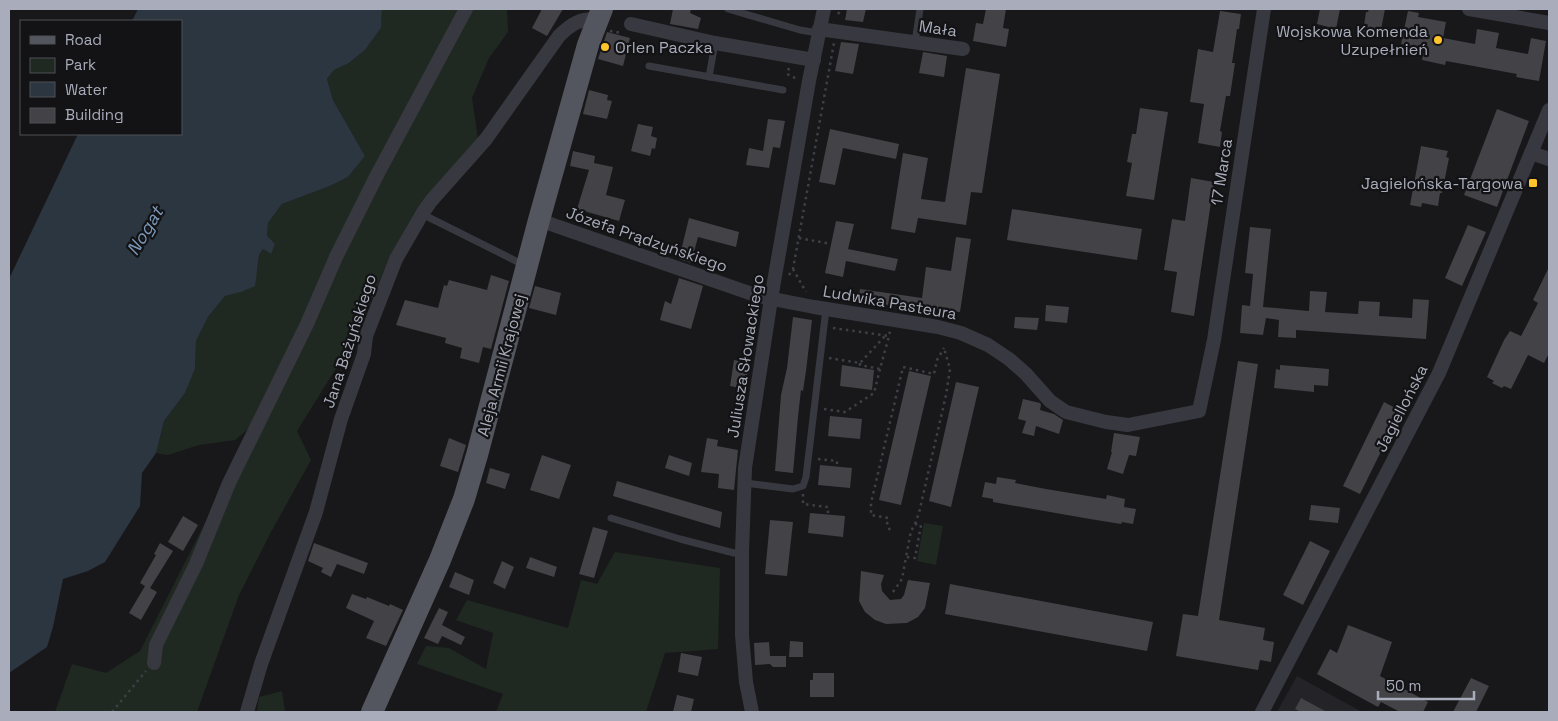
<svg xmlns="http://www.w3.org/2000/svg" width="1558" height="721" viewBox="0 0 1558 721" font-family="'Space Grotesk',sans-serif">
	<rect width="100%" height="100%" fill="#18181a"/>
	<!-- built -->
	<polygon fill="#242327" points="1297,676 1362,712 1277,712"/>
	<!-- green -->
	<g fill="#1f2921">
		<polygon points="382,9 461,9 267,398 247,430 235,440 199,445 168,455 156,453 164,421 185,393 195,369 196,341 208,317 225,296 241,292 257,271 259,255 263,249 270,254 267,236 268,223 282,204 330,186 348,177 365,156 333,100 327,79 334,70 349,63 365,50 381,28"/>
		<polygon points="469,9 507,9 508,32 489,58 472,98 478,139 415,212 389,258 358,333 297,431 311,460 271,532 239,595 197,712 55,712 72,664 106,673 140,651 339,259"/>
		<polygon points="924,523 943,526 936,565 917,561"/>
		<polygon points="615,552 720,568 718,649 665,653 646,712 496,712 503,694 417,664 426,646 449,648 486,669 493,633 456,620 467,600 568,628 581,580 597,584"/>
		<polygon points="282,691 285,712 257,712 259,697"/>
	</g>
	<!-- water -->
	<polygon fill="#2c3640" points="138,9 382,9 381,28 365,50 349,63 334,70 327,79 333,100 365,156 348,177 330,186 282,204 268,223 267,236 275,244 271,254 263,249 259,255 255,286 241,292 225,296 208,317 196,341 195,369 185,393 164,421 156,453 142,473 140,506 105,562 88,571 63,579 53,627 47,647 9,673 9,279 78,134 181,134 181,21 132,21"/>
	<!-- building -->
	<g fill="#424247">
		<polygon points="542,9 563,9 547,36 532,28"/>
		<polygon points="673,9 691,9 690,13 701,18 698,29 670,24"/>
		<polygon points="847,9 866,9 863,22 845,20"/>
		<polygon points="986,9 1006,9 1003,28 1009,29 1006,47 973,41 976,23 983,24"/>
		<polygon points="1320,9 1340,9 1336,29 1317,24"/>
		<polygon points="1369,9 1385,9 1380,35 1363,32 1366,12 1368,12"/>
		<polygon points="1220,11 1241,14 1239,29 1237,29 1232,63 1235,63 1230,96 1226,96 1220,131 1222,132 1220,147 1198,143 1204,104 1190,102 1198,49 1213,52"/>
		<polygon points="1408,11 1419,13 1418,17 1446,22 1443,38 1475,44 1477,29 1499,33 1496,48 1528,54 1531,38 1546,41 1539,81 1516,77 1517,74 1446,61 1445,65 1422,60 1424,49 1401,44"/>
		<polygon points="607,32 630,38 623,66 598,59"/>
		<polygon points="841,42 859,44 853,74 835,71"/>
		<polygon points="923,52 947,56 944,77 919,73"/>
		<polygon points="966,68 1000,74 982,193 971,192 966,225 918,218 915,233 891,229 903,153 928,158 921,199 945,202"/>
		<polygon points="589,90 608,95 607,100 612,101 607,119 583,114"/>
		<polygon points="1140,108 1168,112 1154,200 1126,196 1132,163 1127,162 1132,134 1136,134"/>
		<polygon points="1497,109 1529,121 1497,207 1464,195"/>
		<polygon points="768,119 785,121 780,148 773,147 769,168 746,165 749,148 763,151"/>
		<polygon points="638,124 653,127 651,136 657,138 655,149 652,148 650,156 631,151"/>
		<polygon points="830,129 899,144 896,159 843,148 835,185 819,182"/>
		<polygon points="1421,146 1448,151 1446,157 1449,158 1442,193 1440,193 1438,206 1422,203 1421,207 1410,205"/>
		<polygon points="573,151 595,156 594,163 613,167 606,195 625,200 619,221 577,209 589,170 570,166"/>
		<polygon points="1191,178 1214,182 1194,316 1171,312 1177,272 1164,270 1172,219 1185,221"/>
		<polygon points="1012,209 1142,229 1137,260 1007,240"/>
		<polygon points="689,218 739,232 736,247 698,237 691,263 679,259"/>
		<polygon points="836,221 854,224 848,249 898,259 895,271 846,261 843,277 825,273"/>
		<polygon points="1468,225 1486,232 1462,286 1445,278"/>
		<polygon points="1250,227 1271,229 1263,307 1309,311 1310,291 1327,292 1325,312 1358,314 1359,301 1380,302 1379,316 1412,318 1413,299 1429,300 1426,339 1296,330 1296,338 1278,337 1279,320 1266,318 1263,335 1240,333 1242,305 1250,306 1253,274 1245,273"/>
		<polygon points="956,237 971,239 960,312 906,308 858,300 860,289 922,298 926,267 951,271"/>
		<polygon points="1549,267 1549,353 1544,363 1528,355 1511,389 1504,386 1502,388 1492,383 1494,381 1487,377 1504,340 1510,331 1521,336 1538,303 1533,300"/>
		<polygon points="491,275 509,281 491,349 483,347 479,363 460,358 462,348 445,343 446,338 396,325 405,300 438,308 444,285 447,286 449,280 487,290"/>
		<polygon points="679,278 703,286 691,329 660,320 665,301 671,304"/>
		<polygon points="535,286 561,293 556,315 529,308"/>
		<polygon points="1046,305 1069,307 1067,323 1045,321"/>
		<polygon points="793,317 812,320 806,371 803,391 801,390 798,417 793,473 775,471 781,395 787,368"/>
		<polygon points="1015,317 1039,318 1037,330 1014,328"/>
		<polygon points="734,360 749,363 745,389 730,386"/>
		<polygon points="1238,361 1258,364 1219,620 1265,628 1263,640 1274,642 1271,662 1260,660 1258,670 1176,656 1183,614 1198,616"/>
		<polygon points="842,365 874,370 872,390 840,386"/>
		<polygon points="1280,365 1329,369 1328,386 1314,385 1314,392 1274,388 1276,369 1280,370"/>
		<polygon points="909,371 931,376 901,505 879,500"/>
		<polygon points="956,382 979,387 951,507 929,501"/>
		<polygon points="1023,399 1040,403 1041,405 1040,410 1054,414 1063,420 1059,434 1036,426 1034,436 1022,433 1026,421 1018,419"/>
		<polygon points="1384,402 1401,411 1360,494 1343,486"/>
		<polygon points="830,416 862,419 860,439 828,436"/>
		<polygon points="1114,433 1140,437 1136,456 1129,455 1123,474 1107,469 1112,452 1111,452"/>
		<polygon points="449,438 466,445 458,472 440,466"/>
		<polygon points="707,438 718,440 717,446 738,450 734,490 718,488 719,474 701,472"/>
		<polygon points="542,455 571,465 559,499 530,490"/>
		<polygon points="669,455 692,463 689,476 665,468"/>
		<polygon points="820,465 852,468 850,488 818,485"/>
		<polygon points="490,468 510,474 505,489 486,483"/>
		<polygon points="997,477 1016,480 1015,483 1046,489 1106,499 1107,495 1125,499 1124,507 1136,509 1133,524 1122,522 1121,524 1090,519 993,502 993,499 982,497 985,482 996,484"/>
		<polygon points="617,481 722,512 720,528 613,496"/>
		<polygon points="1311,505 1340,508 1338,523 1309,520"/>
		<polygon points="810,513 845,516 843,537 808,533"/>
		<polygon points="183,516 198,525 183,551 168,542"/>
		<polygon points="770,520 793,522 787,576 765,574"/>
		<polygon points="593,527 608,531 594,578 579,574"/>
		<polygon points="1310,541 1330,551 1303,605 1283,595"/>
		<polygon points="160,543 173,551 150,588 157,592 141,620 129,613 145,586 140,583 156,555 154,554"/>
		<polygon points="314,543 368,563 364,574 337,564 331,577 321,572 323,568 308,561"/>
		<polygon points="530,557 557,567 554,577 526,568"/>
		<polygon points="502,561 514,567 505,589 493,583"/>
		<polygon points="861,571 884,575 881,584 882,591 890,600 901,599 904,595 908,580 930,583 925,608 918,617 907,623 886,624 875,620 865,612 859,601"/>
		<polygon points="455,572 474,580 469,595 449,587"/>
		<polygon points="950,584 1153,622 1147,651 945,614"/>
		<polygon points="352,594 366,599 367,597 389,606 390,604 403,610 386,646 366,638 374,621 346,608"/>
		<polygon points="439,608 448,612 442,625 465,637 461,645 442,636 438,644 424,638"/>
		<polygon points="1348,625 1392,642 1380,676 1428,702 1423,712 1400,712 1381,702 1378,707 1317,674 1330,649 1337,653"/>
		<polygon points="790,641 803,642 803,657 789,657"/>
		<polygon points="769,642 770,656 786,656 786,667 773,667 770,664 755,665 754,643"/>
		<polygon points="681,653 702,657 698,676 678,672"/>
		<polygon points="813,673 834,673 834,697 810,697 810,680 813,680"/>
		<polygon points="1471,678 1489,686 1476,712 1453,712"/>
		<polygon points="677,695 694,699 691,712 673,712"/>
		<polygon points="1301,698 1327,712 1301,712 1295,709"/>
	</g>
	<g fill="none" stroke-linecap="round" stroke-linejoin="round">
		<!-- path -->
		<g stroke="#3e4047" stroke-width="2.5" stroke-dasharray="2.5 4" stroke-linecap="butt">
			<polyline points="838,14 842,9"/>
			<polyline points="610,31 622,33"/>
			<polyline points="789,68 787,74 797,79"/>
			<polyline points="799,238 831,244"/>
			<polyline points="793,269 806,292"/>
			<polyline points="789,275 793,269 834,43"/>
			<polyline points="833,328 889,336 890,331"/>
			<polyline points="829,358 860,363 885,336"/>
			<polyline points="860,363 860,365 880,369 889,336"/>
			<polyline points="824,409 845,412 874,393 880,369"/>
			<polyline points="818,459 837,461 837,466"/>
			<polyline points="803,494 803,504 828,507 828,513"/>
			<polyline points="915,524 919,513 946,395 950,369 944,348"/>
			<polyline points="890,530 887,525 888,518 871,515 871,503 903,367 934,374 937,360 944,348"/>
			<polyline points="893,592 902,579 906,557 915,558 921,525 915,524 911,531 906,557"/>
			<polyline points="112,712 146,671"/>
		</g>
		<!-- lane -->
		<g stroke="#383940" stroke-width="7">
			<polyline points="728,9 800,30 818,33"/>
			<polyline points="915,42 920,9"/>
			<polyline points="649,66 783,90"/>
			<polyline points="709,77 715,43"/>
			<polyline points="422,214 524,265"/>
			<polyline points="745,483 793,489 803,486 806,477 826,309"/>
			<polyline points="611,518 680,539 734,553 742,552"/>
		</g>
		<!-- street -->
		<g stroke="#383940" stroke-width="14">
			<polyline points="1469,9 1549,23"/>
			<polyline points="631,24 715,43 814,60"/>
			<polyline points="819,29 963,49"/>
			<polyline points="1531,153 1549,159"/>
			<polyline points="539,220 758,296 814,307 938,327 961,333 988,345 1009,359 1026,374 1050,401 1066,412 1106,422 1128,425 1199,411 1214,340 1264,9"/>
			<polyline points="154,663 156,645 196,564 229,483 307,324 336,257 377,175 466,9"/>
			<path d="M247,712l14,-48 55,-152 25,-93 23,-65 2,-18 30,-77 26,-45 9,-13 55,-62 73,-103c11,-11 22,-19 39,-16"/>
			<polyline points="752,712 746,682 742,635 742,552 745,468 771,299 809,81 824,9"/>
			<polyline points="1262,712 1439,373 1549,110"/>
		</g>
		<!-- primary -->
		<polyline stroke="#54565f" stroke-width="22" points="372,712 440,560 464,499 477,455 539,220 588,45 602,9"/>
	</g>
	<!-- markers -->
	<g fill="#ffc42b" stroke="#131315" stroke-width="2">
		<circle cx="1438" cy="40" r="5"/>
		<circle cx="605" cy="47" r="5"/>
		<rect x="1528" y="178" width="10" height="10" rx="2.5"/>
	</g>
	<g text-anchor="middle" stroke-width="4.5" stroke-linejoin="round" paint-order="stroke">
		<!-- street labels -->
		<g font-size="16" fill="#a9adbb" stroke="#131315">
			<text transform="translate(938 28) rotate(8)" y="6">Mała</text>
			<text transform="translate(1221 172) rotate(-81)" y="6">17 Marca</text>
			<text transform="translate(647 239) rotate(19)" y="6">Józefa Prądzyńskiego</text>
			<text transform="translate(890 302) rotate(10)" y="6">Ludwika Pasteura</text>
			<text transform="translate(349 341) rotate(-72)" y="6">Jana Bażyńskiego</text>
			<text transform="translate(745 356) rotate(-81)" y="6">Juliusza Słowackiego</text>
			<text transform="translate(501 365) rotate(-75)" y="6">Aleja Armii Krajowej</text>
			<text transform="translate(1401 408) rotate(-63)" y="6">Jagiellońska</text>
		</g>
		<!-- poi labels -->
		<g font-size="16" fill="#a9adbb" stroke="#131315" text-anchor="end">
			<text x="1428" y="37">Wojskowa Komenda<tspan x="1428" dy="18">Uzupełnień</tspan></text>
			<text x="615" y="53" text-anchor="start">Orlen Paczka</text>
			<text x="1523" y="189">Jagielońska-Targowa</text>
		</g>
		<!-- water labels -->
		<g font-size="18" font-style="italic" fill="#7c99b9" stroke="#131315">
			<text transform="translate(145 231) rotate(-59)" y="6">Nogat</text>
		</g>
	</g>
	<!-- border -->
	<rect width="1558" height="721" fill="none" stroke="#a9adbb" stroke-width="20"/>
	<!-- legend -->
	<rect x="20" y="20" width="162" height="115" fill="#131315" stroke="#4f5157"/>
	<rect x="30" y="36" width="25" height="8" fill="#54565f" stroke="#4f5157"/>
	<text x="65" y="45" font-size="15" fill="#a9adbb">Road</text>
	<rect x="30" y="58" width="25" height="15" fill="#1f2921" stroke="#4f5157"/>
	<text x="65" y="70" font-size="15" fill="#a9adbb">Park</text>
	<rect x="30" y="82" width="25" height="15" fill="#2c3640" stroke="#4f5157"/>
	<text x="65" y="95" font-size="15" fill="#a9adbb">Water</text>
	<rect x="30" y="108" width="25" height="15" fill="#424247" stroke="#4f5157"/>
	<text x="65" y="120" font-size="15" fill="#a9adbb">Building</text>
	<!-- scale -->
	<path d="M1378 691v8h96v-8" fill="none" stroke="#a9adbb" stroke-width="2.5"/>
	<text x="1386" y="691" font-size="15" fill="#a9adbb" stroke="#131315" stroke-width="4" paint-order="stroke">50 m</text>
</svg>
